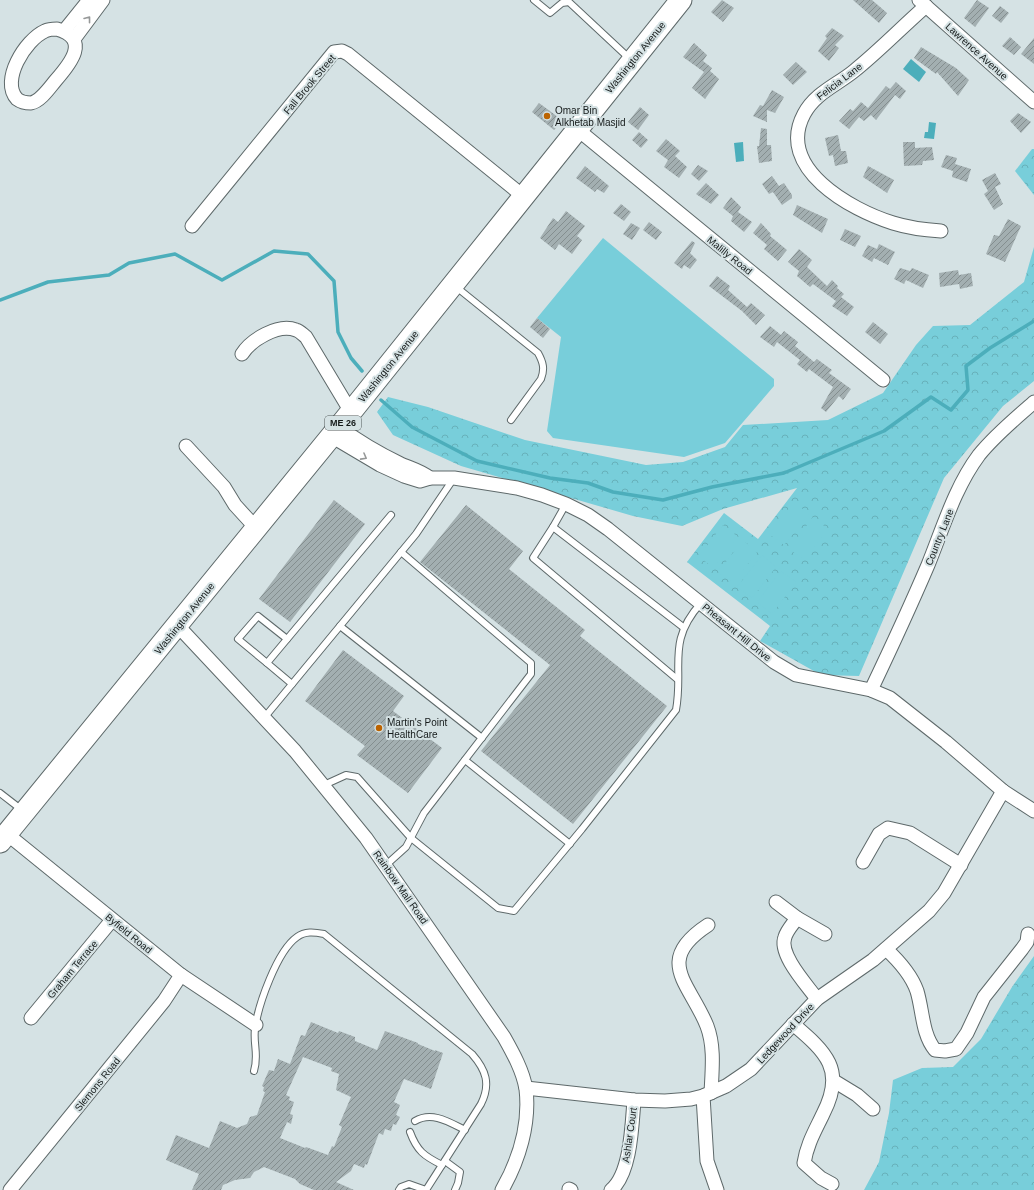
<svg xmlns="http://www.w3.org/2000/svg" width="1034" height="1190" viewBox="0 0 1034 1190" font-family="Arial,sans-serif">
	<defs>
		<pattern id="forest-crowns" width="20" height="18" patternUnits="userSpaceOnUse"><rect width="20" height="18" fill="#78ceda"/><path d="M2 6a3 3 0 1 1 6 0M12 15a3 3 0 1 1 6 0" fill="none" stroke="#67b0ba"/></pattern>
		<pattern id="building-hatch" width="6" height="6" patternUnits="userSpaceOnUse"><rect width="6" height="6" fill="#a3afb1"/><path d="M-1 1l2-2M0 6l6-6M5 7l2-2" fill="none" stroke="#848e8f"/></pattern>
	</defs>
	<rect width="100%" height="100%" fill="#d5e2e4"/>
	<!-- forest -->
	<g fill="url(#forest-crowns)">
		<polygon points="1032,149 1034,149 1034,195 1015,171"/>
		<polygon points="1034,247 1034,381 1003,406 944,478 859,676 821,675 760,641 770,626 687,562 724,513 758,539 797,488 723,509 682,526 633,516 461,466 393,435 377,412 388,397 428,407 525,440 646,465 683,462 725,447 743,425 828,420 883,393 916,345 933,326 970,325 1024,282"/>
		<polygon points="1034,956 1034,1190 864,1190 879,1162 889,1113 893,1080 922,1068 953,1067 981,1039 1012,987"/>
	</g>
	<!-- pitch -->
	<g fill="#78ceda">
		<polygon points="603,238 774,379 774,386 725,443 684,457 553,438 547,431 561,337 537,318"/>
		<polygon points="794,502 809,514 784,545 769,534"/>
		<polygon points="813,517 828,529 804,560 789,549"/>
		<polygon points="723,525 738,537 713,568 699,556"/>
		<polygon points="743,540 757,552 733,583 718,572"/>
		<polygon points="762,555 776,567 752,598 737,587"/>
		<polygon points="781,571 796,582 772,614 757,602"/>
	</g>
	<!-- water -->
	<g fill="#4caebb">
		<polygon points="911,59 926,72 919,82 903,69"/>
		<polygon points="929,122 936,123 934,139 924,138 925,132 928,132"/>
		<polygon points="743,142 744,161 736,162 734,143"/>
	</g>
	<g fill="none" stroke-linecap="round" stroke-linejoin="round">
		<!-- stream -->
		<g stroke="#4caebb" stroke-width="3.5">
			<polyline points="0,300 48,282 109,275 129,263 175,254 222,280 274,251 308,254 334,281 338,332 351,358 362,371"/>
			<polyline points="381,400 412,427 477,461 550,478 588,483 613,492 663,500 712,487 784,473 884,431 931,397 951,410 968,390 966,366 990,348 1034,321"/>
		</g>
	</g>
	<!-- building -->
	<g fill="url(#building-hatch)" fill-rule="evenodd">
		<polygon points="722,0 734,8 723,22 711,12"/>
		<polygon points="853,0 872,0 887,13 879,23"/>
		<polygon points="977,0 989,8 975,27 964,18"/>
		<polygon points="1000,6 1009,13 1001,23 992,16"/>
		<polygon points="832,28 844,36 835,45 839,48 829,61 818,51 827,38 825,36"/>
		<polygon points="1010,37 1021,47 1014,55 1002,46"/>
		<polygon points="1034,38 1034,64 1021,54"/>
		<polygon points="694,43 707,55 703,61 712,68 710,71 719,79 705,99 692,88 704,72 683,57"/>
		<polygon points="921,47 956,68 969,80 958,96 937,72 936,74 914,58"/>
		<polygon points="796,62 807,72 793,85 783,75"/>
		<polygon points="896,82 906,91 900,99 895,95 876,120 871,115 864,121 859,117 849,129 839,121 850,109 853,111 861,102 868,108 886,86 890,89"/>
		<polygon points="772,90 784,97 775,113 767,110 767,122 753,116 760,105 763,106"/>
		<polygon points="539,103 562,120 554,130 532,112"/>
		<polygon points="640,107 649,115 638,130 628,122"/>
		<polygon points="1018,113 1031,122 1021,133 1010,121"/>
		<polygon points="761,128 767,129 767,145 771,145 772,161 759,163 757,146 759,146"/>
		<polygon points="639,132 648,140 641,148 632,140"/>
		<polygon points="838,135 841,151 846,151 848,163 835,166 833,155 829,156 825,138"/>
		<polygon points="666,139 680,151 675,156 687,167 679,178 664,167 668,160 656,151"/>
		<polygon points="903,142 915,142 915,148 932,147 934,160 923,161 922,165 904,166"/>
		<polygon points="946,155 957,158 955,164 971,169 967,182 952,177 953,171 941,167"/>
		<polygon points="698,165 708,171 699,181 691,174"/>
		<polygon points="585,166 609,186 604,193 597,189 595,192 576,178"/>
		<polygon points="868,166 894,180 887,193 863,177"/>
		<polygon points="995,173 1001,184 995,187 1003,204 994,210 984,194 988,191 982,180"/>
		<polygon points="772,176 779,186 784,183 792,195 792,198 782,205 773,192 769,194 762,184"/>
		<polygon points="706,183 719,195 711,204 696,194"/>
		<polygon points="731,197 741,207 738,212 752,222 744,232 731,221 733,216 723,208"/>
		<polygon points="621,204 631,212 624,221 613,213"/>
		<polygon points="797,205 828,219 822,233 793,215"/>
		<polygon points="566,211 585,226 577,236 582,240 572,254 559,244 555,250 540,238 553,218 558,222"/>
		<polygon points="1008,219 1021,226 1005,262 986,254 994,235 999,236"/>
		<polygon points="649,222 662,232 656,240 643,230"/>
		<polygon points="631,223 640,228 632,240 623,234"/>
		<polygon points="761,223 771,234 770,236 787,250 778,261 764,249 767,245 753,233"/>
		<polygon points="845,229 861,236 855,247 840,240"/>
		<polygon points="692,241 695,243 690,253 697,260 690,269 684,265 682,269 674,263"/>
		<polygon points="879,244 895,252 888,265 874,258 872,262 862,256 868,245 877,249"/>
		<polygon points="799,249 812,260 807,267 827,286 832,280 838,286 837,288 844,294 841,297 854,307 847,316 832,306 836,301 813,284 810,287 797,276 799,271 788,262"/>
		<polygon points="900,268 910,271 912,268 929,275 923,288 906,280 904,284 894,279"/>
		<polygon points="958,270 959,275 971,273 973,286 960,289 959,284 940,287 939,273"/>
		<polygon points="717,276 730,286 728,290 747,307 751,303 765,315 756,325 742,311 709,286"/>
		<polygon points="537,318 550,329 543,338 530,327"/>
		<polygon points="873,322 888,334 880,344 865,332"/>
		<polygon points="770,326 781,335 784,331 798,342 795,346 814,362 817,359 832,370 829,373 851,389 843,400 839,396 826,412 821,408 833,387 809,369 807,372 797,364 800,360 777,342 774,347 760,337"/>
		<polygon points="334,500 365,524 290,622 259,599"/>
		<polygon points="466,505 523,551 509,569 585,630 580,636 667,706 573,824 481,751 550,665 420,562"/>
		<polygon points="343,650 404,696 393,711 442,748 408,793 357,755 365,746 305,701"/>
		<path d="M311,1022l27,11 1,-2 16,6v4l22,9 8,-19 33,12v1l17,7v-1l8,3 -12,36 -27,-10 -10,23 6,3 -4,10 4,2 -4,8 -3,-1 -2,7 -6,-2 -2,6 -4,-2 -12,32 -2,-1 -1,4 -10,-4 -3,7 -15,11 18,8h-40l-14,-6 -5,-5 -31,-12 -10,5 -4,6 -15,2 -12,5 -2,5h-29l7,-16 -33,-14 10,-25 33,13 11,-27 17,7 10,-4 3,-7 7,-2 8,-23 -2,-1 1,-4 -2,-1 7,-16 5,1 4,-12 12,5 11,-29 4,1zM303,1057l29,11 -1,3 8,3 -3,16 15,7 -12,28 3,2 -8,20 -2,-1 -4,9 -22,-8 -1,1 -25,-10 7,-16 4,2 2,-9 -3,-1 4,-12 -5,-2 1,-3 -4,-2z"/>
	</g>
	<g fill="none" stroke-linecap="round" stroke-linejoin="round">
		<!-- lane casing -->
		<g stroke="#5e696a" stroke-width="8">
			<g id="lane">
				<polyline points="534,0 550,13 562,3 569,2 630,59"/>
				<path d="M455,286l83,67c5,9 7,16 3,26l-30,41"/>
				<polyline points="566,504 553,527 683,627"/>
				<polyline points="553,527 533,558 677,679"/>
				<polyline points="340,626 482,738"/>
				<polyline points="267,663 238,639 258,616 287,639"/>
				<polyline points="292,684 267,663 391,515"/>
				<polyline points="264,718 416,534 454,478"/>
				<polyline points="465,760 570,844"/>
				<path d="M324,785l22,-10 11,2 54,61 87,70 16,3 68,-82 94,-119c8,-44 -10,-68 25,-107"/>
				<polyline points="0,793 22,810"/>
				<polyline points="386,865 406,847 424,813 531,674 531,663 401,552"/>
				<path d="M254,1071c5,-16 -1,-27 1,-42 3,-24 22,-78 42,-92 8,-6 17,-5 27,-3l148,120c14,16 19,30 9,50l-55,86"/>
				<path d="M415,1121c17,-10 34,1 50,9"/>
				<path d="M410,1132c7,19 14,24 32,33"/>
				<polyline points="445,1161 460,1172 458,1183 455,1190"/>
				<polyline points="399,1190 401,1187 409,1184 426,1190"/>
			</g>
		</g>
		<!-- street casing -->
		<g stroke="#5e696a" stroke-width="15">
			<g id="street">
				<polyline points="919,0 1034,102"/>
				<path d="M926,6c-24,21 -47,45 -72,65 -17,14 -39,22 -50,43 -29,54 47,96 89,109 16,5 32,7 48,8"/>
				<path d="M57,29c34,10 13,35 -1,51 -6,7 -15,21 -25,23 -5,0 -10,-1 -14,-4 -17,-18 8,-59 28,-68 4,-2 9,-2 12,-2z"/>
				<polyline points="64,31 89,0"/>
				<polyline points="74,39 103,0"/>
				<polyline points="577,129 883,380"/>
				<polyline points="192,226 334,52 342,51 348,54 523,196"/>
				<path d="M242,354c9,-14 36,-31 54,-24 4,1 7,5 10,7l45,75"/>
				<path d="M339,427c19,14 39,26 60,36 10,5 21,7 31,15"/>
				<polyline points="331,436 380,465 404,476 420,481 430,478 454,478 517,488 542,495 566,504 588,515 608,529 774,662 796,675 871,690 890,698 946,742 1003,791 1034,811"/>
				<polyline points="186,446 224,487 235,505 256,528"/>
				<path d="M178,626l117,125 71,87 138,199c9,16 19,34 22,52 4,35 -7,71 -24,101"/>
				<path d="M871,690c20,-42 39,-83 57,-125 15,-37 27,-78 51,-110 16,-20 36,-36 55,-53"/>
				<polyline points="7,834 181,975 256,1025"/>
				<polyline points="863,862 879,834 888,828 910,833 961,865"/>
				<polyline points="776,902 797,918 825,934"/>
				<path d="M797,918c-4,6 -10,12 -12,19 -7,17 22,48 32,62"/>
				<path d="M708,925c-55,36 -18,58 -1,101 8,21 5,45 4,67"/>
				<path d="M886,949c13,12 25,25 31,42 6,20 5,43 18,59l10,1 11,-2 11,-16 17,-36 38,-48 5,-7 1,-8"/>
				<polyline points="31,1018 112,920"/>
				<path d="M793,1024c33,28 53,46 30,90 -8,17 -16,30 -19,49l17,15 11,6"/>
				<polyline points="834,1081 857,1095 873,1109"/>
				<polyline points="526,1088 634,1100 665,1101 691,1099 703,1096 726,1086 751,1069 817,999 873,960 929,911 944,893 1003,791"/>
				<polyline points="703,1096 707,1161 717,1190"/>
				<polyline points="569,1189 571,1190"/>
				<polyline points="10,1190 164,1001 181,975"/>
				<path d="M611,1190c20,-16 21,-66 23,-90"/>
			</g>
		</g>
		<!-- primary casing -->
		<g stroke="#5e696a" stroke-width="23">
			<polyline id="primary" points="0,842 351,412 681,0"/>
		</g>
		<!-- lane -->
		<use href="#lane" stroke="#fff" stroke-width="6"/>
		<!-- street -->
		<use href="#street" stroke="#fff" stroke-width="13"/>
		<!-- primary -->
		<use href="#primary" stroke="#fff" stroke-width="21"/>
	</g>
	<!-- one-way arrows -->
	<defs><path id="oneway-chevron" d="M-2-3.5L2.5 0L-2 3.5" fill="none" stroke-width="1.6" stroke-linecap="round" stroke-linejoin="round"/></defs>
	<g stroke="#969898">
		<use href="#oneway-chevron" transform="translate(88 19) rotate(-52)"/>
		<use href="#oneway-chevron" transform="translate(364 457) rotate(29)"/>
	</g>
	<!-- markers -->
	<g fill="#bc6300" stroke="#d5e2e4" stroke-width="1.5">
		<circle cx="547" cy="116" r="4"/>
		<circle cx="379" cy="728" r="4"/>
	</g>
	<g text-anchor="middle" stroke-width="4" stroke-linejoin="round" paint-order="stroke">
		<!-- shield labels -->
		<rect fill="#d5e2e4" stroke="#4f5657" stroke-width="1" x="325" y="416" width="36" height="14" rx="3"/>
		<g font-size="9" font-weight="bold" fill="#151a1a">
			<text x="343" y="426">ME 26</text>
		</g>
		<!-- street labels -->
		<g font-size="10" fill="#151a1a" stroke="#d5e2e4">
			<text transform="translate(977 51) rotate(42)" y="4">Lawrence Avenue</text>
			<text transform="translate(635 57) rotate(-51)" y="4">Washington Avenue</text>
			<text transform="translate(839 81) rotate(-37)" y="4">Felicia Lane</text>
			<text transform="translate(309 84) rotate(-50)" y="4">Fall Brook Street</text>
			<text transform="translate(730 255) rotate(39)" y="4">Malilly Road</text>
			<text transform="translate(388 366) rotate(-51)" y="4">Washington Avenue</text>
			<text transform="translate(939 537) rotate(-68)" y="4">Country Lane</text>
			<text transform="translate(184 618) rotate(-51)" y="4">Washington Avenue</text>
			<text transform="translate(737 632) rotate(39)" y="4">Pheasant Hill Drive</text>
			<text transform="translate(401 887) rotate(55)" y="4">Rainbow Mall Road</text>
			<text transform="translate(129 933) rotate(39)" y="4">Byfield Road</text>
			<text transform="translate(72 969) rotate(-50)" y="4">Graham Terrace</text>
			<text transform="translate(785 1033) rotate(-47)" y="4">Ledgewood Drive</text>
			<text transform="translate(97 1084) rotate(-51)" y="4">Slemons Road</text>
			<text transform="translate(629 1135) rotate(-82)" y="4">Ashlar Court</text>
		</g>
		<!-- poi labels -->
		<g font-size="10" fill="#151a1a" stroke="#d5e2e4" text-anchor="start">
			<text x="555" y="114">Omar Bin<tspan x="555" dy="12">Alkhetab Masjid</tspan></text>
			<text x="387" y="726">Martin's Point<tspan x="387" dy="12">HealthCare</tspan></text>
		</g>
	</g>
</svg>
